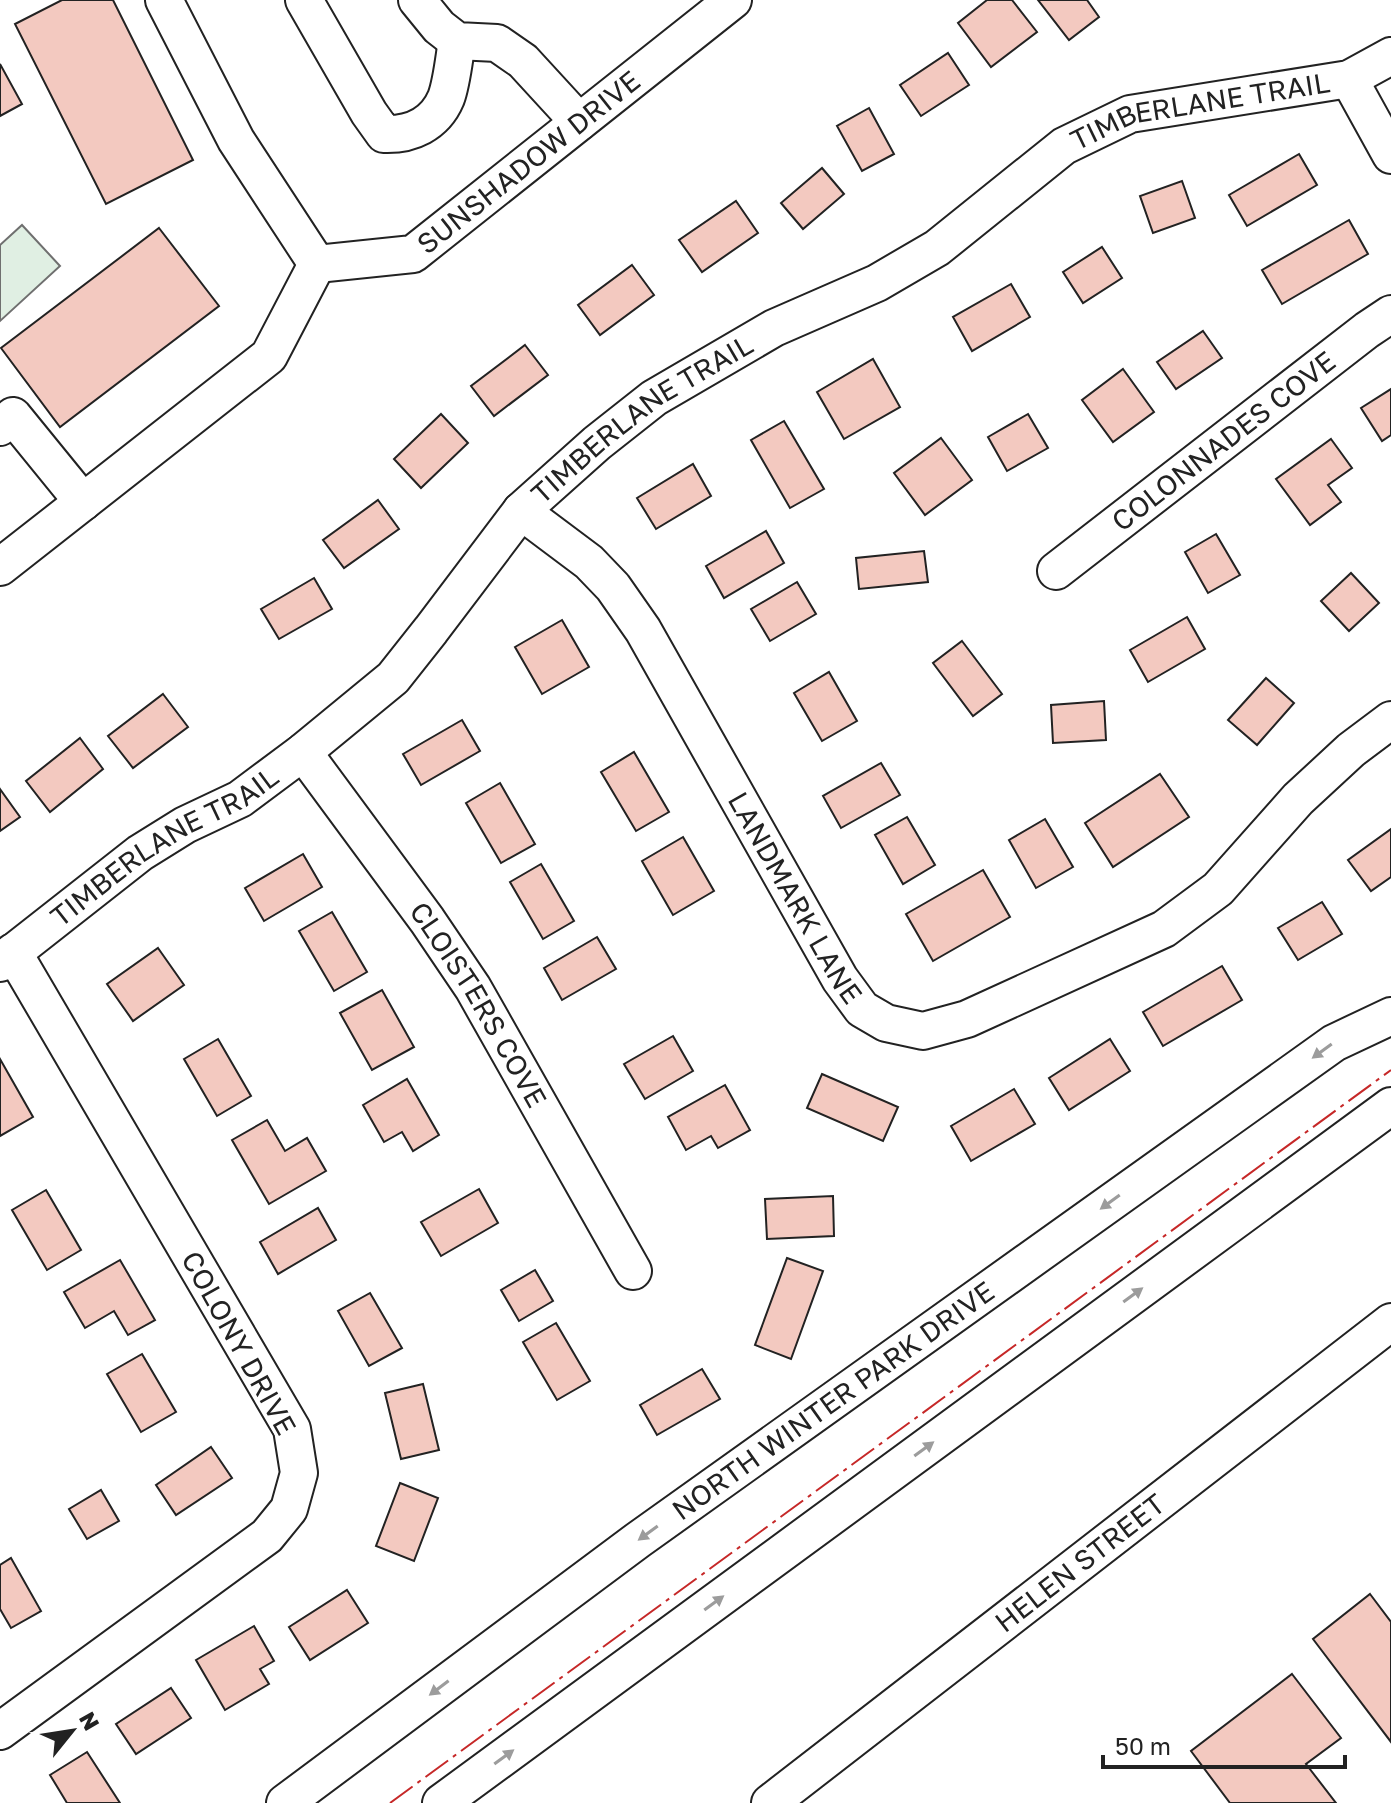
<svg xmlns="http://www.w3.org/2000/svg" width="1391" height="1803" viewBox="0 0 1391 1803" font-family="'Golos Text',sans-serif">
	<rect width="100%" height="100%" fill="#fff"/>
	<!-- green -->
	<polygon fill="#e0efe3" stroke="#6f6f6f" stroke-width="2" points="22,225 60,266 0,321 0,245"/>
	<!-- building -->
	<g fill="#f3c9c0" stroke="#222" stroke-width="2">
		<polygon points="62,0 113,0 193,160 106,204 15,24"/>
		<polygon points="987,0 1012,0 1037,32 991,67 958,23"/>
		<polygon points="1038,0 1087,0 1099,17 1069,40"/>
		<polygon points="948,53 969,85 921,116 900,85"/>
		<polygon points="0,64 22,104 0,116"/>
		<polygon points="869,108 894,154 862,171 837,126"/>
		<polygon points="1299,154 1317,185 1247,226 1229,195"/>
		<polygon points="822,168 844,194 803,229 781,203"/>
		<polygon points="1182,181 1195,218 1153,233 1140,196"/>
		<polygon points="736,201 758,233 702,272 679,240"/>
		<polygon points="1349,220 1368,254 1282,304 1262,270"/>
		<polygon points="159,228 219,306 60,427 1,348"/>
		<polygon points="1102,247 1122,278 1083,303 1063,272"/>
		<polygon points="632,265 654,295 600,335 578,305"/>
		<polygon points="1011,284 1030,317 972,351 953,317"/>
		<polygon points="1203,331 1222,358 1176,389 1157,362"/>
		<polygon points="525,345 548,375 494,416 471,386"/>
		<polygon points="873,359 900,407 844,439 817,392"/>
		<polygon points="1123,369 1154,412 1113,442 1082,400"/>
		<polygon points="1391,389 1391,435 1382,441 1361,408"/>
		<polygon points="441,414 468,443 421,488 394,459"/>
		<polygon points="1028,414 1048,448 1007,471 988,437"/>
		<polygon points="784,421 824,489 790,508 751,440"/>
		<polygon points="941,438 972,480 925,515 894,473"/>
		<polygon points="1331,439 1352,468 1328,485 1341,502 1310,525 1276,479"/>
		<polygon points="693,464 711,496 656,529 637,498"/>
		<polygon points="378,500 399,529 344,568 323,540"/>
		<polygon points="766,531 784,563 724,598 706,566"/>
		<polygon points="1216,534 1240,575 1208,593 1185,552"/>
		<polygon points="924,551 928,582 859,589 856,558"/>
		<polygon points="1351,573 1379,603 1349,631 1321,601"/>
		<polygon points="314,578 332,609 279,639 261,609"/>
		<polygon points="797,582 816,614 770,641 751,609"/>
		<polygon points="1187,617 1205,649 1148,682 1130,650"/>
		<polygon points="562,620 589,667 542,694 515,647"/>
		<polygon points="962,641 1002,694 973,716 933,663"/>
		<polygon points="829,672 857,721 822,741 794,693"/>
		<polygon points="1266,678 1294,703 1257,745 1228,720"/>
		<polygon points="163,694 188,727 133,768 108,736"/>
		<polygon points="1104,701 1106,740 1053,743 1051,705"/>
		<polygon points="462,720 480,751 421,785 403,754"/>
		<polygon points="80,738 103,769 50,812 26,781"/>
		<polygon points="634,752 669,812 636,831 601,772"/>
		<polygon points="881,763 900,795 841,828 823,796"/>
		<polygon points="1160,774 1189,817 1113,867 1085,823"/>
		<polygon points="500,783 535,844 501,863 466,803"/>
		<polygon points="0,789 20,817 0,831"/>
		<polygon points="907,817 935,865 903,884 875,835"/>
		<polygon points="1045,819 1073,867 1036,888 1009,840"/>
		<polygon points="1391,829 1391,877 1371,891 1348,860"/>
		<polygon points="683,837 714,891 673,915 642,861"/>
		<polygon points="303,854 322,887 264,921 245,888"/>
		<polygon points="541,864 574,921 543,939 510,882"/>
		<polygon points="983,870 1010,917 933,961 906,914"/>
		<polygon points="1322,902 1342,934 1298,960 1278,928"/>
		<polygon points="332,912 367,972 334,991 299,931"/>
		<polygon points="597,937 616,969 562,1000 544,968"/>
		<polygon points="158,948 184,985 133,1021 107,984"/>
		<polygon points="1222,966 1242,1000 1163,1046 1143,1012"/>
		<polygon points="382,990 414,1047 372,1070 340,1013"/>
		<polygon points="673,1036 693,1071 645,1099 624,1064"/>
		<polygon points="218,1039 251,1096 217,1116 184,1059"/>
		<polygon points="1110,1039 1130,1071 1069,1110 1049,1078"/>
		<polygon points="0,1059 33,1117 0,1136"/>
		<polygon points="822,1074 898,1107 883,1141 807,1108"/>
		<polygon points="407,1079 439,1135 413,1151 402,1132 384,1142 363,1105"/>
		<polygon points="725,1085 750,1130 718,1148 711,1136 686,1150 668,1117"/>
		<polygon points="1014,1089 1035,1124 971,1161 951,1126"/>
		<polygon points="267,1120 285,1151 307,1138 326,1171 269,1204 232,1140"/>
		<polygon points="479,1189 498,1223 441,1256 421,1222"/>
		<polygon points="46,1190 81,1250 47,1270 12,1210"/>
		<polygon points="833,1196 834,1236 767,1239 765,1199"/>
		<polygon points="318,1208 336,1240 278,1274 260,1242"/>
		<polygon points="787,1258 823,1271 791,1359 755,1345"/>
		<polygon points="120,1260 155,1320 128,1335 114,1311 85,1328 64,1292"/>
		<polygon points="535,1270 553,1301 519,1321 501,1290"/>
		<polygon points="370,1293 402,1348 369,1366 338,1311"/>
		<polygon points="556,1323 590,1381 557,1400 523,1342"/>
		<polygon points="142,1354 176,1412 141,1432 107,1374"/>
		<polygon points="702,1369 720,1399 657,1435 640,1405"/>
		<polygon points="423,1384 439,1450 401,1459 385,1393"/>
		<polygon points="211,1447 232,1478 176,1515 156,1485"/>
		<polygon points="400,1483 438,1498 414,1561 376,1546"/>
		<polygon points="101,1490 119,1521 87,1539 69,1509"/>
		<polygon points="11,1558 41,1611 11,1628 0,1609 0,1565"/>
		<polygon points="347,1590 368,1623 310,1660 289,1627"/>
		<polygon points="1370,1594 1391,1622 1391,1742 1313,1639"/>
		<polygon points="254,1626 274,1661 260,1669 269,1684 225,1710 196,1660"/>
		<polygon points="1292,1674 1341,1738 1306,1764 1336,1803 1230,1803 1191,1751"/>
		<polygon points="171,1688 191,1718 136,1754 116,1724"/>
		<polygon points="87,1752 120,1803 67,1803 50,1775"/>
	</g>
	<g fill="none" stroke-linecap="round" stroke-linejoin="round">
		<!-- minor casing -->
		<g stroke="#222" stroke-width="40">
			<g id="minor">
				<polyline points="164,0 236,140 317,264"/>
				<path d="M304,0l65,113 15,21c27,1 51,-10 62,-36 6,-16 8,-40 11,-57"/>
				<polyline points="417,0 439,27 457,41 497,43 523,61 579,122"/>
				<polyline points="1349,79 1391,155"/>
				<path id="s1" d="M317,264l96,-10 320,-254"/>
				<polyline points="0,427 13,416 83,502"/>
				<path id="s2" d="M521,511l68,51 24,25 30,43 197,349 22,30 24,14 37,8 44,-12 197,-90 54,-40 80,-90 53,-49 40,-30"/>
				<polyline points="0,567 269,356 317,264"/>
				<path id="s3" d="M1056,571l311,-241 24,-16"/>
				<path id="s4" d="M303,752l124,168 46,68 160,283"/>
				<path id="s5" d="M0,963l140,-110 45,-28 55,-26 63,-47 90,-74 38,-48 90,-119 76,-68 57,-45 120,-70 103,-45 60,-35 127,-102 66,-32 219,-35 42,-23"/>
				<polyline points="0,1731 267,1536 289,1509 299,1473 292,1429 13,952"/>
				<path id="s6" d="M285,1803l353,-263 696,-497 57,-27"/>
				<polyline points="441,1803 1391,1106"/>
				<path id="s7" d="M770,1803l621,-481"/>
			</g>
		</g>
		<!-- minor -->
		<use href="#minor" stroke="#fff" stroke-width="36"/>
		<!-- power -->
		<polyline stroke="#c62828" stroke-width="2" stroke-dasharray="28 6 4 6" stroke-linecap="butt" points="390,1803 1391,1070"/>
	</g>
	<!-- one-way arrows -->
	<defs><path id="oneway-solid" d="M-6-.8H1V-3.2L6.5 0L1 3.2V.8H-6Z" transform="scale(2)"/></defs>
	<g fill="#9c9c9c">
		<use href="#oneway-solid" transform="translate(1322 1051) rotate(144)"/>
		<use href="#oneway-solid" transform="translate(1110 1202) rotate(144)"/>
		<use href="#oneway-solid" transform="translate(1133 1295) rotate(-36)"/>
		<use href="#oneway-solid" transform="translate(924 1449) rotate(-36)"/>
		<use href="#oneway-solid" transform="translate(648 1533) rotate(144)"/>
		<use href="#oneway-solid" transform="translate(714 1603) rotate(-36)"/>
		<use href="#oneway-solid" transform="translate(439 1688) rotate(143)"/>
		<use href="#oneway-solid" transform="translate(504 1757) rotate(-36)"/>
	</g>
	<g text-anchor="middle" stroke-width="6" stroke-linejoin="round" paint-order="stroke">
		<!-- street labels -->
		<g font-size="28" fill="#222" stroke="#fff">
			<text dy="10" stroke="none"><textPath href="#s5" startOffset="1498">TIMBERLANE TRAIL</textPath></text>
			<text dy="10" stroke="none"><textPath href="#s1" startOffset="244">SUNSHADOW DRIVE</textPath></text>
			<text dy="10" stroke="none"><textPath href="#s5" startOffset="850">TIMBERLANE TRAIL</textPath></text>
			<text dy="10" stroke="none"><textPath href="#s3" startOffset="212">COLONNADES COVE</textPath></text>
			<text dy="10" stroke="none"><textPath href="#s5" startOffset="202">TIMBERLANE TRAIL</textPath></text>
			<text dy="10" stroke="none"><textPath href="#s2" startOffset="480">LANDMARK LANE</textPath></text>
			<text dy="10" stroke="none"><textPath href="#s4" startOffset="308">CLOISTERS COVE</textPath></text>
			<text transform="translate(239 1343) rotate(61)" y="10">COLONY DRIVE</text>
			<text dy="10" stroke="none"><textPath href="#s6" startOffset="680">NORTH WINTER PARK DRIVE</textPath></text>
			<text dy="10" stroke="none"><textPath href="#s7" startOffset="392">HELEN STREET</textPath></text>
		</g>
	</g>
	<!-- north arrow -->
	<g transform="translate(72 1731) rotate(60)" stroke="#ffffff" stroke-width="6" paint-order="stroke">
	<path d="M0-6L14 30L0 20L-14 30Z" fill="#222222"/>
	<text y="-12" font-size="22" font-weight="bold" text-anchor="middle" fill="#222222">N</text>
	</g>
	<!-- scale -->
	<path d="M1103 1755v12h242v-12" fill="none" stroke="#222222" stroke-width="4"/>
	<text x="1115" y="1755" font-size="24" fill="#222222" stroke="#ffffff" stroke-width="6" paint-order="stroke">50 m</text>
</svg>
